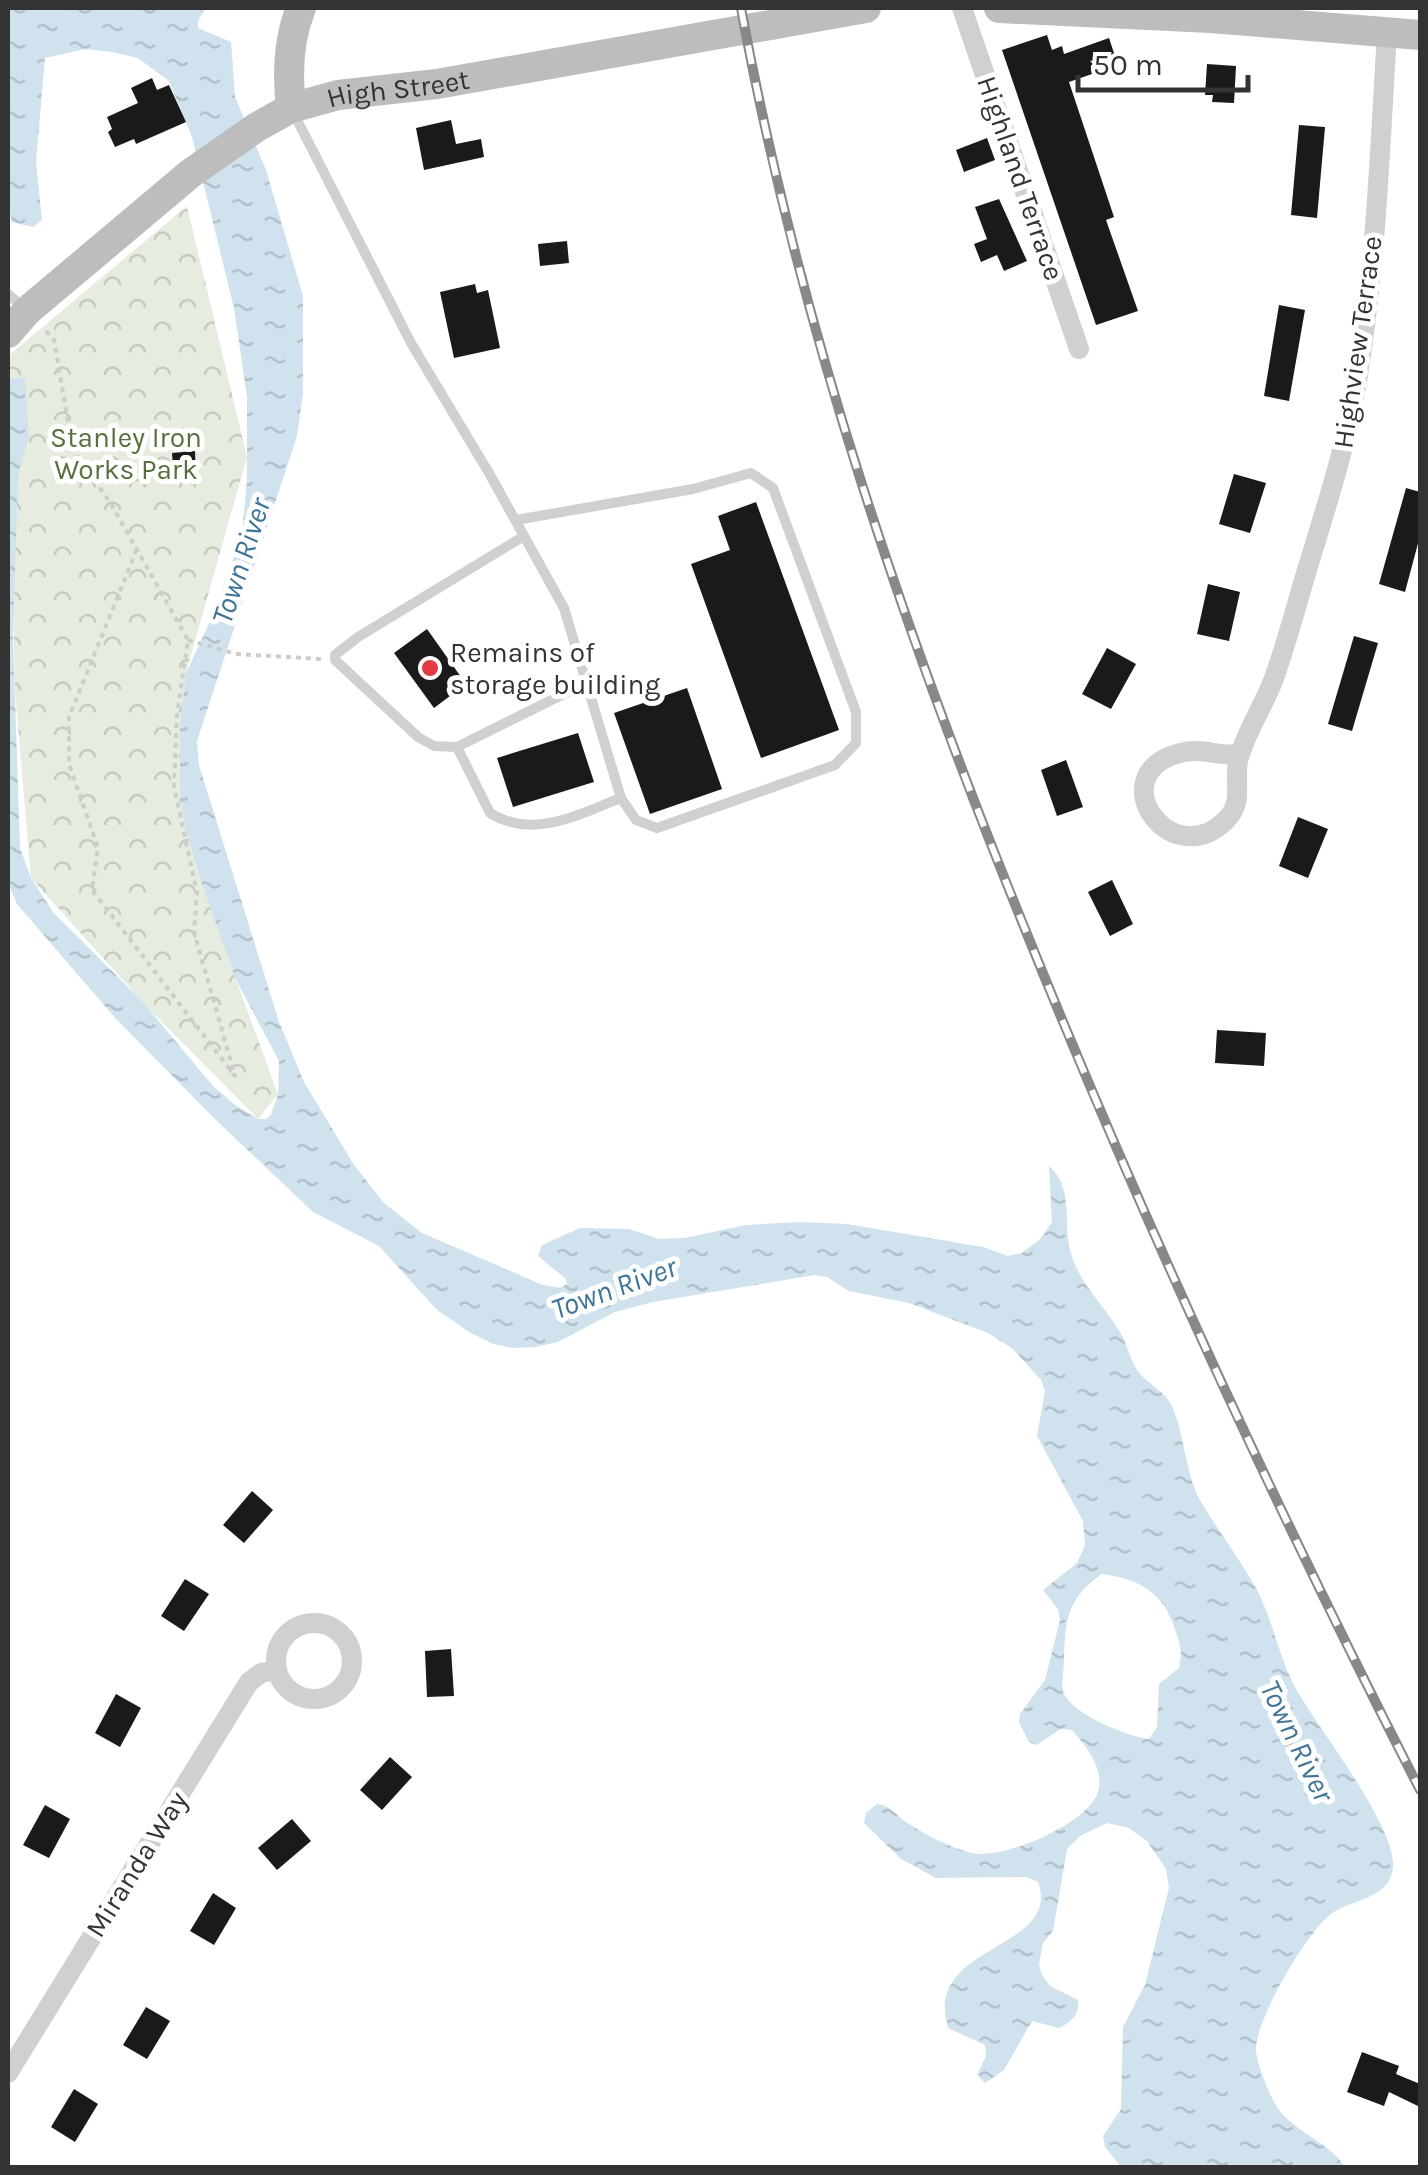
<svg xmlns="http://www.w3.org/2000/svg" width="1428" height="2175" viewBox="0 0 1428 2175" font-family="Karla,sans-serif">
	<defs>
		<pattern id="park-crowns" width="20" height="18" patternUnits="userSpaceOnUse" patternTransform="scale(2.5)"><rect width="20" height="18" fill="#e6ecdf"/><path d="M2 6a3 3 0 1 1 6 0M12 15a3 3 0 1 1 6 0" fill="none" stroke="#c6cbc0"/></pattern>
		<pattern id="water-ripples" width="26" height="14" patternUnits="userSpaceOnUse" patternTransform="scale(2.5)"><rect width="26" height="14" fill="#cfe2ee"/><path d="M2 4q2-2 4 0t4 0M15 11q2-2 4 0t4 0" fill="none" stroke="#b2c2cd"/></pattern>
	</defs>
	<rect width="100%" height="100%" fill="#fff"/>
	<!-- park -->
	<polygon fill="url(#park-crowns)" points="187,206 247,457 186,673 180,787 229,961 278,1094 258,1119 149,1009 31,878 15,691 8,356"/>
	<!-- water -->
	<path fill="url(#water-ripples)" fill-rule="evenodd" d="M8,8h198l-8,13v7l33,14 4,55 31,73 37,126v97l-6,43 -100,305 2,24 80,257 25,60 50,83 30,38 38,30 121,52 17,3 7,-4 -1,-5 -28,-23 4,-11 38,-17 49,1 30,10 25,-1 62,-13 54,-3 47,2 136,23 25,9 14,-3 18,-14 12,-17 -3,-56c25,22 14,55 21,84 9,35 34,54 51,84 7,12 10,29 19,40 10,11 26,19 32,32 13,30 13,66 28,94 18,31 40,59 57,90 16,31 22,68 39,99 22,39 100,137 97,178 -2,32 -42,32 -62,47 -24,18 -78,109 -75,138 2,14 11,37 18,50 15,29 54,38 71,65h-224l-16,-20 -2,-11 18,-27 2,-82 22,-42 24,-97 -3,-19 -19,-28 -18,-13 -22,-5 -27,13 -13,13 -14,82 -10,12 -4,21 3,11 8,11 28,14c2,15 -7,22 -19,28l-27,-7 -28,49 -19,13 -8,-8 9,-19 -1,-11 -37,-17c-26,-85 115,-77 90,-146l-12,-5 -90,1 -35,-19 -37,-36 2,-10 11,-9c14,1 20,13 32,20 17,11 42,24 63,29 31,7 116,-29 126,-61 7,-23 -12,-46 -26,-62l-11,-1 -25,16 -7,-3 -10,-20 1,-8 25,-34 15,-60 -2,-11 -15,-19 34,-27 8,-18 -2,-24 -46,-85 8,-45 -4,-11 -28,-31 -25,-16 -79,-30 -60,-12 -22,-14 -12,-2 -162,27 -38,10 -57,30 -23,5 -22,1 -20,-4 -24,-12 -33,-23 -57,-63 -66,-34 -96,-91 -101,-102 -99,-115 -9,-21v-505h17l4,59 -11,37 -5,162 7,212 11,30 22,34 89,89 71,85 21,18 24,15h8l5,-4 7,-21 1,-33 -43,-81 -35,-99 -17,-58 -4,-36v-62l6,-52 28,-60 28,-79 5,-55v-82l-13,-89 -42,-171 -23,-56 -31,-23 -26,-6 -27,-3 -40,9 -9,104 6,58 -9,7 -21,-5 -4,-17zM1102,1574c37,5 61,18 73,55 5,15 8,23 4,39l-20,16 -2,43 -8,12c-21,-2 -80,-26 -86,-48 -2,-8 1,-22 1,-31 1,-40 3,-62 38,-86z"/>
	<!-- building -->
	<g fill="#1a1a1a">
		<polygon points="1047,35 1052,50 1062,46 1064,54 1109,38 1118,65 1069,82 1114,217 1106,220 1138,311 1096,325 1002,50"/>
		<polygon points="1207,64 1236,66 1234,103 1212,102 1213,95 1205,95"/>
		<polygon points="152,78 157,90 169,85 186,122 136,144 134,139 115,147 108,132 112,129 107,117 138,103 131,88"/>
		<polygon points="451,120 456,144 481,139 484,157 424,170 416,128"/>
		<polygon points="1299,125 1325,127 1317,218 1291,215"/>
		<polygon points="987,138 995,160 964,172 956,150"/>
		<polygon points="999,199 1027,261 1004,271 997,255 981,262 974,244 987,239 975,207"/>
		<polygon points="567,241 569,263 540,266 538,244"/>
		<polygon points="475,284 477,293 488,290 500,348 454,358 440,292"/>
		<polygon points="1279,305 1305,310 1289,401 1264,396"/>
		<polygon points="195,451 196,479 174,481 172,453"/>
		<polygon points="1234,474 1266,483 1250,533 1219,524"/>
		<polygon points="1406,488 1420,492 1420,536 1405,592 1379,584"/>
		<polygon points="756,502 839,730 761,758 691,564 730,550 718,516"/>
		<polygon points="1208,584 1240,592 1229,641 1197,634"/>
		<polygon points="427,629 466,684 434,708 394,653"/>
		<polygon points="1354,636 1378,643 1352,731 1328,724"/>
		<polygon points="1107,648 1136,664 1111,709 1082,694"/>
		<polygon points="687,688 722,789 650,814 614,713"/>
		<polygon points="578,733 594,782 513,807 497,758"/>
		<polygon points="1066,760 1083,807 1057,816 1041,770"/>
		<polygon points="1298,817 1328,829 1308,878 1279,866"/>
		<polygon points="1112,880 1133,924 1110,936 1088,892"/>
		<polygon points="1217,1030 1266,1033 1264,1066 1215,1063"/>
		<polygon points="252,1491 273,1510 244,1543 223,1525"/>
		<polygon points="185,1579 209,1594 184,1631 161,1616"/>
		<polygon points="451,1649 454,1696 427,1697 425,1651"/>
		<polygon points="116,1694 141,1708 120,1747 95,1733"/>
		<polygon points="390,1757 412,1777 382,1810 360,1790"/>
		<polygon points="45,1805 70,1819 49,1858 23,1845"/>
		<polygon points="292,1819 311,1841 277,1870 258,1848"/>
		<polygon points="213,1893 236,1908 214,1945 190,1931"/>
		<polygon points="146,2007 170,2021 147,2059 123,2045"/>
		<polygon points="1362,2052 1399,2066 1396,2074 1420,2084 1420,2107 1389,2092 1384,2106 1347,2092"/>
		<polygon points="74,2089 98,2104 75,2142 51,2127"/>
	</g>
	<g fill="none" stroke-linecap="round" stroke-linejoin="round">
		<!-- path -->
		<g stroke="#cdcdcd" stroke-width="4" stroke-dasharray="5 5" stroke-linecap="butt">
			<polyline points="46,331 54,340 73,451 110,502 188,640 177,714 174,787 197,893 194,932 235,1076 92,890 98,848 69,764 69,717 137,549"/>
			<polyline points="188,640 236,654 321,659"/>
		</g>
		<!-- lane -->
		<g stroke="#d0d0d0" stroke-width="10">
			<polyline points="293,112 411,343 489,473 564,608 621,798 636,820 657,828 835,765 856,743 856,712 773,488 751,473 693,489 516,520"/>
			<polyline points="8,294 26,310"/>
			<polyline points="524,536 358,637 335,655 335,660 418,737 434,746 457,747 586,683"/>
			<path d="M457,747l33,66c43,27 89,1 131,-15"/>
		</g>
		<!-- street -->
		<g stroke="#d0d0d0" stroke-width="20">
			<polyline points="962,8 1079,349"/>
			<path d="M1239,754c-20,3 -38,-7 -59,-1 -80,21 -10,121 45,68 21,-19 7,-41 14,-64 8,-26 24,-51 34,-76 15,-41 25,-83 38,-124 18,-59 36,-116 46,-176 19,-115 23,-233 30,-349"/>
			<circle cx="314" cy="1661" r="38"/>
			<polyline points="8,2073 249,1682 261,1673 277,1670"/>
		</g>
		<!-- secondary -->
		<g stroke="#bdbdbd" stroke-width="30">
			<polyline points="999,8 1211,18 1420,35"/>
			<path d="M291,108c-4,-35 -3,-68 10,-100"/>
			<path id="s1" d="M8,333l19,-22 164,-138 66,-46 34,-19 47,-13 99,-11 429,-76"/>
		</g>
		<!-- rail casing -->
		<g stroke="#888" stroke-width="10">
			<path id="rail" d="M741,8c59,321 163,624 286,926 118,292 250,576 393,856"/>
		</g>
		<!-- rail -->
		<use href="#rail" stroke="#fff" stroke-width="6" stroke-dasharray="19" stroke-linecap="butt"/>
	</g>
	<!-- markers -->
	<circle fill="#e63946" stroke="#fff" stroke-width="4" cx="430" cy="668" r="10"/>
	<g text-anchor="middle" stroke-width="10" stroke-linejoin="round" paint-order="stroke">
		<!-- street labels -->
		<g font-size="28" fill="#333" stroke="#fff">
			<text dy="10" stroke="none"><textPath href="#s1" startOffset="472">High Street</textPath></text>
			<text transform="translate(1021 178) rotate(71)" y="10">Highland Terrace</text>
			<text transform="translate(1357 342) rotate(-82)" y="10">Highview Terrace</text>
			<text transform="translate(136 1864) rotate(-58)" y="10">Miranda Way</text>
		</g>
		<!-- park labels -->
		<g font-size="28" fill="#56703f" stroke="#fff">
			<text x="126" y="447">Stanley Iron<tspan x="126" dy="32">Works Park</tspan></text>
		</g>
		<!-- poi labels -->
		<g font-size="28" fill="#333" stroke="#fff" text-anchor="start">
			<text x="450" y="662">Remains of<tspan x="450" dy="32">storage building</tspan></text>
		</g>
		<!-- water labels -->
		<g font-size="30" font-style="italic" fill="#3f7597" stroke="#fff">
			<text transform="translate(241 561) rotate(-72)" y="10">Town River</text>
			<text transform="translate(614 1288) rotate(-20)" y="10">Town River</text>
			<text transform="translate(1297 1741) rotate(64)" y="10">Town River</text>
		</g>
	</g>
	<!-- border -->
	<rect width="1428" height="2175" fill="none" stroke="#333333" stroke-width="20"/>
	<!-- scale -->
	<path d="M1078 75v15h170v-15" fill="none" stroke="#333333" stroke-width="5"/>
	<text x="1093" y="75" font-size="30" fill="#333333" stroke="#ffffff" stroke-width="8" paint-order="stroke">50 m</text>
</svg>
